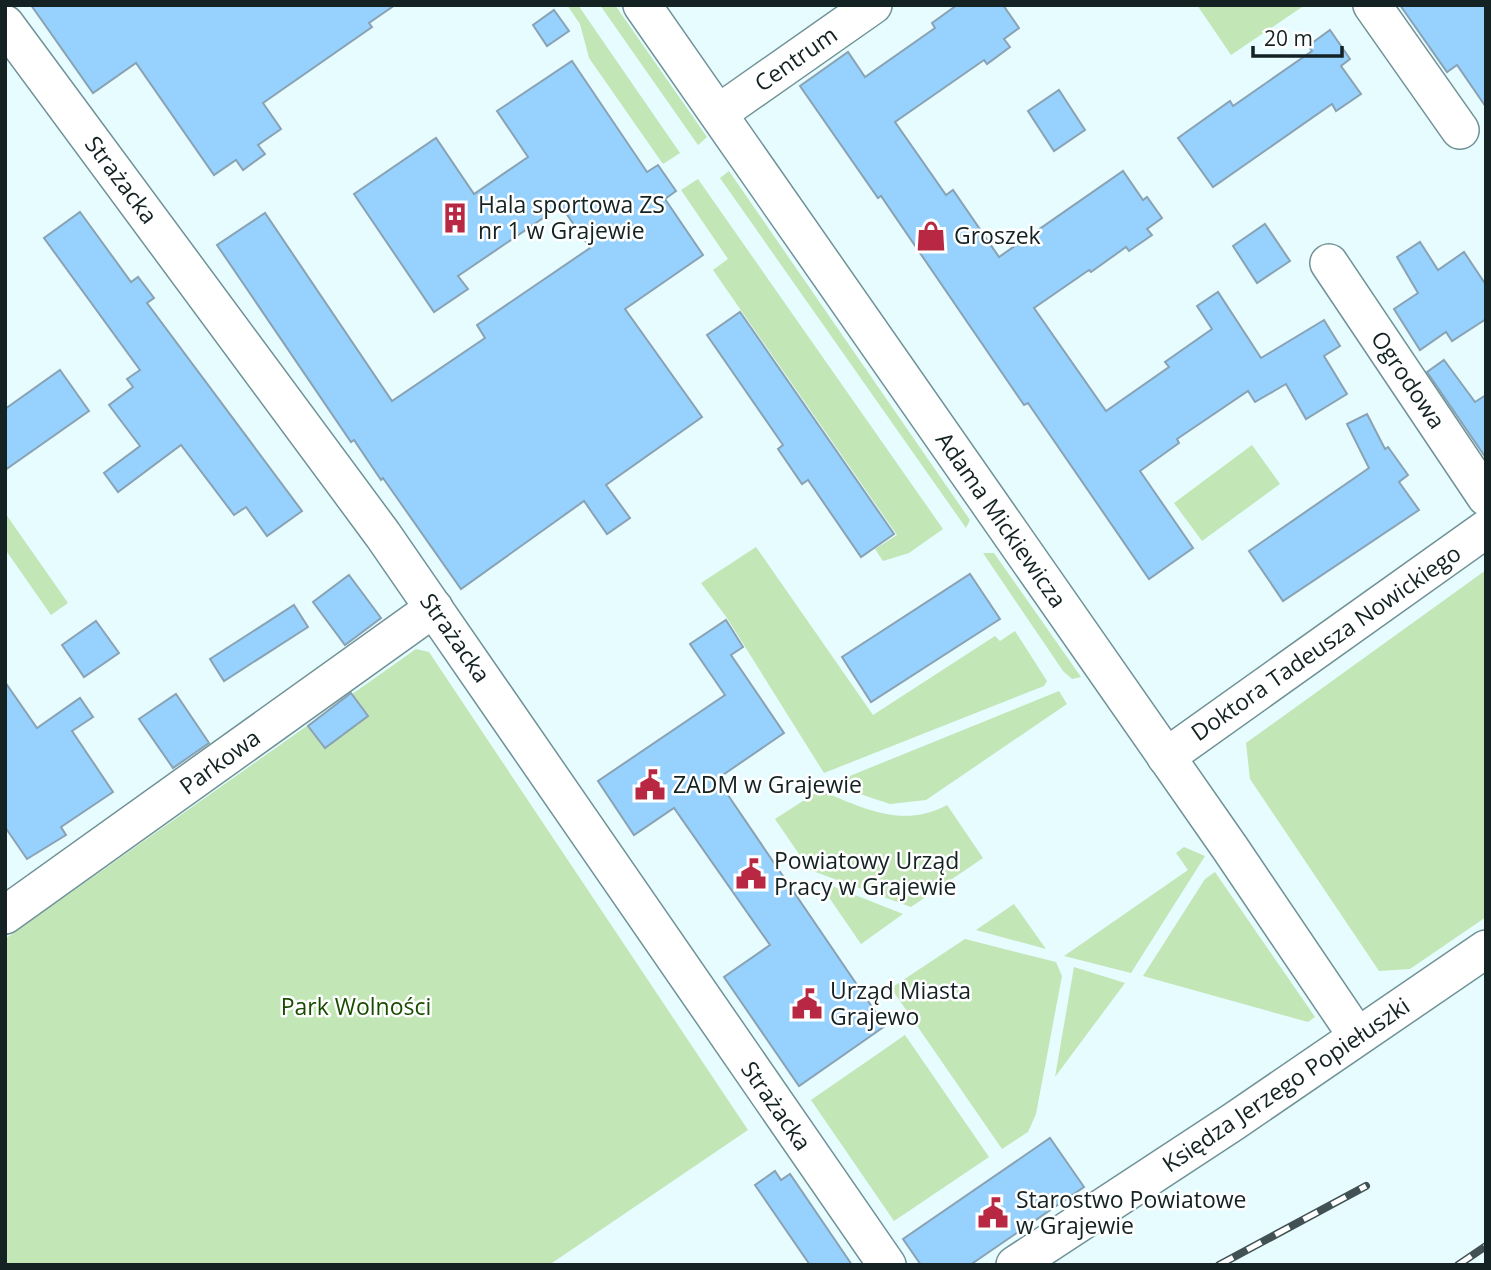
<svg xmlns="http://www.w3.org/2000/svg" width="1491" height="1270" viewBox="0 0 1491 1270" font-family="'Open Sans',sans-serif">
	<rect width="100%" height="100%" fill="#e6fcff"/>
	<!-- green -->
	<g fill="#c2e6b6">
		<polygon points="567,5 578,5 680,153 663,164 589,58 580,24"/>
		<polygon points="600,5 615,5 707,137 698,145"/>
		<polygon points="1197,5 1301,5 1302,7 1231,55"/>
		<polygon points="729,171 970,520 966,528 720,178"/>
		<polygon points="698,179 943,529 909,553 883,561 875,549 897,535 713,270 728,259 681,190"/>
		<polygon points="1252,445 1280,484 1202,541 1174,503"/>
		<polygon points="5,513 68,603 51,615 5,549"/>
		<polygon points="756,547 873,715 995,636 1000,641 1015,631 1047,681 1044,686 824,773 727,618 701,583"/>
		<polygon points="983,553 994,553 1081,677 1072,679 1063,671"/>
		<polygon points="1486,570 1486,917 1410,969 1379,971 1250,779 1246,743"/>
		<polygon points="416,649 429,652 748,1130 549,1265 5,1265 5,939"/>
		<polygon points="1059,691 1067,704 926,800 890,804 830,784"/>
		<path d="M820,790c42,18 83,39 127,15l36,53 -72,49 -101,-37 -35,-51z"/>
		<polygon points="1184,847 1205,856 1131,973 1064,956 1188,870 1176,853"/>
		<polygon points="1215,872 1315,1017 1308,1022 1143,976 1205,879"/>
		<polygon points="817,880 903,914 861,944"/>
		<polygon points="1014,904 1046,949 976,930"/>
		<polygon points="965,939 1056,962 1062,976 1036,1114 1028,1132 1002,1149 891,988"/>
		<polygon points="1074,967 1125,983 1055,1077"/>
		<polygon points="905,1035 989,1157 894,1221 811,1100"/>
	</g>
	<!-- building -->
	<g fill="#96d2fd" stroke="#89a2b4" stroke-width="2">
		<polygon points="31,5 395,5 369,23 372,27 263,103 281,129 258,145 265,154 243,170 236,160 214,175 136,63 93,93"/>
		<polygon points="957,5 1003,5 1019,28 1004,39 1010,47 987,64 984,60 895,122 946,195 953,190 999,257 1123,171 1143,200 1147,197 1162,218 1147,229 1152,235 1129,251 1126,247 1091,272 1089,270 1034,308 1106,411 1169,367 1165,362 1212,329 1197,306 1218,292 1261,358 1324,320 1340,346 1324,356 1347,394 1306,419 1286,384 1255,402 1248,391 1177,439 1179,443 1140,471 1193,548 1149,579 1028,403 1024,405 881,196 878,198 800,86 848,52 865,77 935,28 932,23"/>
		<polygon points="1400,5 1486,5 1486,107 1457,65 1447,72"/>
		<polygon points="554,10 569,31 547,46 533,25"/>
		<polygon points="1330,30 1350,59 1341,66 1361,94 1336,111 1332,104 1213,187 1178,138 1230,101 1233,106 1312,51 1308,46"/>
		<polygon points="572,61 647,172 658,165 676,191 665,199 703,255 625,309 702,417 606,485 630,518 607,534 584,501 461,589 383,478 381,480 354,440 351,442 217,245 265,213 392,401 485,338 477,325 590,248 561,206 458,276 468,289 434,312 354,194 436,138 474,194 528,157 497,111"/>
		<polygon points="1059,90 1085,130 1054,151 1028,111"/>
		<polygon points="80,212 131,282 138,277 154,298 147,303 302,511 267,536 246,507 234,515 181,445 118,492 104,473 140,446 109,405 133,387 127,379 140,370 44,238"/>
		<polygon points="1265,224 1290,261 1257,283 1233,246"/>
		<polygon points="1420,242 1438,270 1464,252 1486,285 1486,319 1452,341 1446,332 1420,350 1394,309 1418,293 1397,257"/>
		<polygon points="740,312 894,534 861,557 808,480 802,484 778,449 783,445 707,335"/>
		<polygon points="1444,360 1475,402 1486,395 1486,458 1427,372"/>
		<polygon points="60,370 89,411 5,470 5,409"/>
		<polygon points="1367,414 1385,449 1388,447 1408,475 1399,482 1419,510 1283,601 1249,551 1369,468 1347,424"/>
		<polygon points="970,574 1000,619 871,702 842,657"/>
		<polygon points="349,575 381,618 345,645 313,602"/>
		<polygon points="294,605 308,627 224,681 210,659"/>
		<polygon points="726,620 743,647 731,655 784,733 717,779 885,1026 799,1086 724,977 770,945 674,808 634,835 598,781 725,695 690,644"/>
		<polygon points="96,621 119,653 84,677 62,645"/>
		<polygon points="5,682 37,728 80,698 93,717 72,731 113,792 61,827 66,835 27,859 5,827"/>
		<polygon points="351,693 368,716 325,748 308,726"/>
		<polygon points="176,694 209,743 173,768 139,719"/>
		<polygon points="1050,1138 1084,1187 970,1265 921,1265 903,1239"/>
		<polygon points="775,1171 781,1180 790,1174 852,1265 810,1265 755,1185"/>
	</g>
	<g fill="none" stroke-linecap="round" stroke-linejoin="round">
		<!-- minor casing -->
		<g stroke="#709296" stroke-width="40">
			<g id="minor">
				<polyline points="642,5 1230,848 1357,1036"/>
				<polyline points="1372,5 1460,130"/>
				<polyline points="5,24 383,535 887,1265"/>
				<polyline points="719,113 873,5"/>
				<polyline points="1329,263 1486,497"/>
				<polyline points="1166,757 1486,529"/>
				<polyline points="5,915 434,608"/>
				<polyline points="1015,1265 1233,1122 1486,949"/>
			</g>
		</g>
		<!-- minor -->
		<use href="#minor" stroke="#fff" stroke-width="37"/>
		<!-- rail casing -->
		<g stroke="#425254" stroke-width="8">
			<g id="rail">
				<polyline points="1219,1265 1366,1186"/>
				<polyline points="1458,1265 1486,1246"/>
			</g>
		</g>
		<!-- rail -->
		<use href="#rail" stroke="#fff" stroke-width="5" stroke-dasharray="16" stroke-linecap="butt"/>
	</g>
	<!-- icons -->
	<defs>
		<g id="building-bare" transform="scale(2.415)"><path d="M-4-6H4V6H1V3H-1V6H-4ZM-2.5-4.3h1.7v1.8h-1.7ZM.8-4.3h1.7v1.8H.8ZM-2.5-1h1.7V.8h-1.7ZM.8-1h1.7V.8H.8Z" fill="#b92843" stroke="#fff" stroke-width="2.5" paint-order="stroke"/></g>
		<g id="shop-bare" transform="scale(2.415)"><path d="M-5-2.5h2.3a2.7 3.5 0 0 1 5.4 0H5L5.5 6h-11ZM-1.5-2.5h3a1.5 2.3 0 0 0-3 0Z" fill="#b92843" stroke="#fff" stroke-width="2.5" paint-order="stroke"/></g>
		<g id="civic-bare" transform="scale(2.415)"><path d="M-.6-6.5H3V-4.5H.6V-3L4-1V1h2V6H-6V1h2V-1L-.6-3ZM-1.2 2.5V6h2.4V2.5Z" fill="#b92843" stroke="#fff" stroke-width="2.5" paint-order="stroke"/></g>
	</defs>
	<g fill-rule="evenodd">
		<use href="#building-bare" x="455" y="218"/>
		<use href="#shop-bare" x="931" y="236"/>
		<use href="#civic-bare" x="650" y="785"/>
		<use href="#civic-bare" x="751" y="874"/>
		<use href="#civic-bare" x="807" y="1004"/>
		<use href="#civic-bare" x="993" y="1213"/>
	</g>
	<g text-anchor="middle" stroke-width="5" stroke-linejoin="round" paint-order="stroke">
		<!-- street labels -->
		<g font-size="23" fill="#142223" stroke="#fff">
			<text transform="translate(796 59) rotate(-35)" y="8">Centrum</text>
			<text transform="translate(121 180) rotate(53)" y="8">Strażacka</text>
			<text transform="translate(1408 380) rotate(56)" y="8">Ogrodowa</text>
			<text transform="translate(1001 520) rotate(55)" y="8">Adama Mickiewicza</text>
			<text transform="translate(455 638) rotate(55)" y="8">Strażacka</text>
			<text transform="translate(1326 643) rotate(-35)" y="8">Doktora Tadeusza Nowickiego</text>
			<text transform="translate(220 762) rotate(-36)" y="8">Parkowa</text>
			<text transform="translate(1286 1085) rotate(-34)" y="8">Księdza Jerzego Popiełuszki</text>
			<text transform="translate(776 1106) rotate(55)" y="8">Strażacka</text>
		</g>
		<!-- poi labels -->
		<g font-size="23" fill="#142223" stroke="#fff" text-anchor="start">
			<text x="478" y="213">Hala sportowa ZS<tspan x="478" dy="26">nr 1 w Grajewie</tspan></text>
			<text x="954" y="244">Groszek</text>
			<text x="673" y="793">ZADM w Grajewie</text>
			<text x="774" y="869">Powiatowy Urząd<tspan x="774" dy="26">Pracy w Grajewie</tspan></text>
			<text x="830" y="999">Urząd Miasta<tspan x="830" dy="26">Grajewo</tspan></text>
			<text x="1016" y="1208">Starostwo Powiatowe<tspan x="1016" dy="26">w Grajewie</tspan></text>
		</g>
		<!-- park labels -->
		<g font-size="23" fill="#184c00" stroke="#fff">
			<text x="356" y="1015">Park Wolności</text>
		</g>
	</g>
	<!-- border -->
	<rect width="1491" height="1270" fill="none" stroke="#142223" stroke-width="14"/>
	<!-- scale -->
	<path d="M1253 46v10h89v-10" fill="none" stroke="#142223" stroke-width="3.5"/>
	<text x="1264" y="46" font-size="21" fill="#142223" stroke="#ffffff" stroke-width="5" paint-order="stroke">20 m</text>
</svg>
